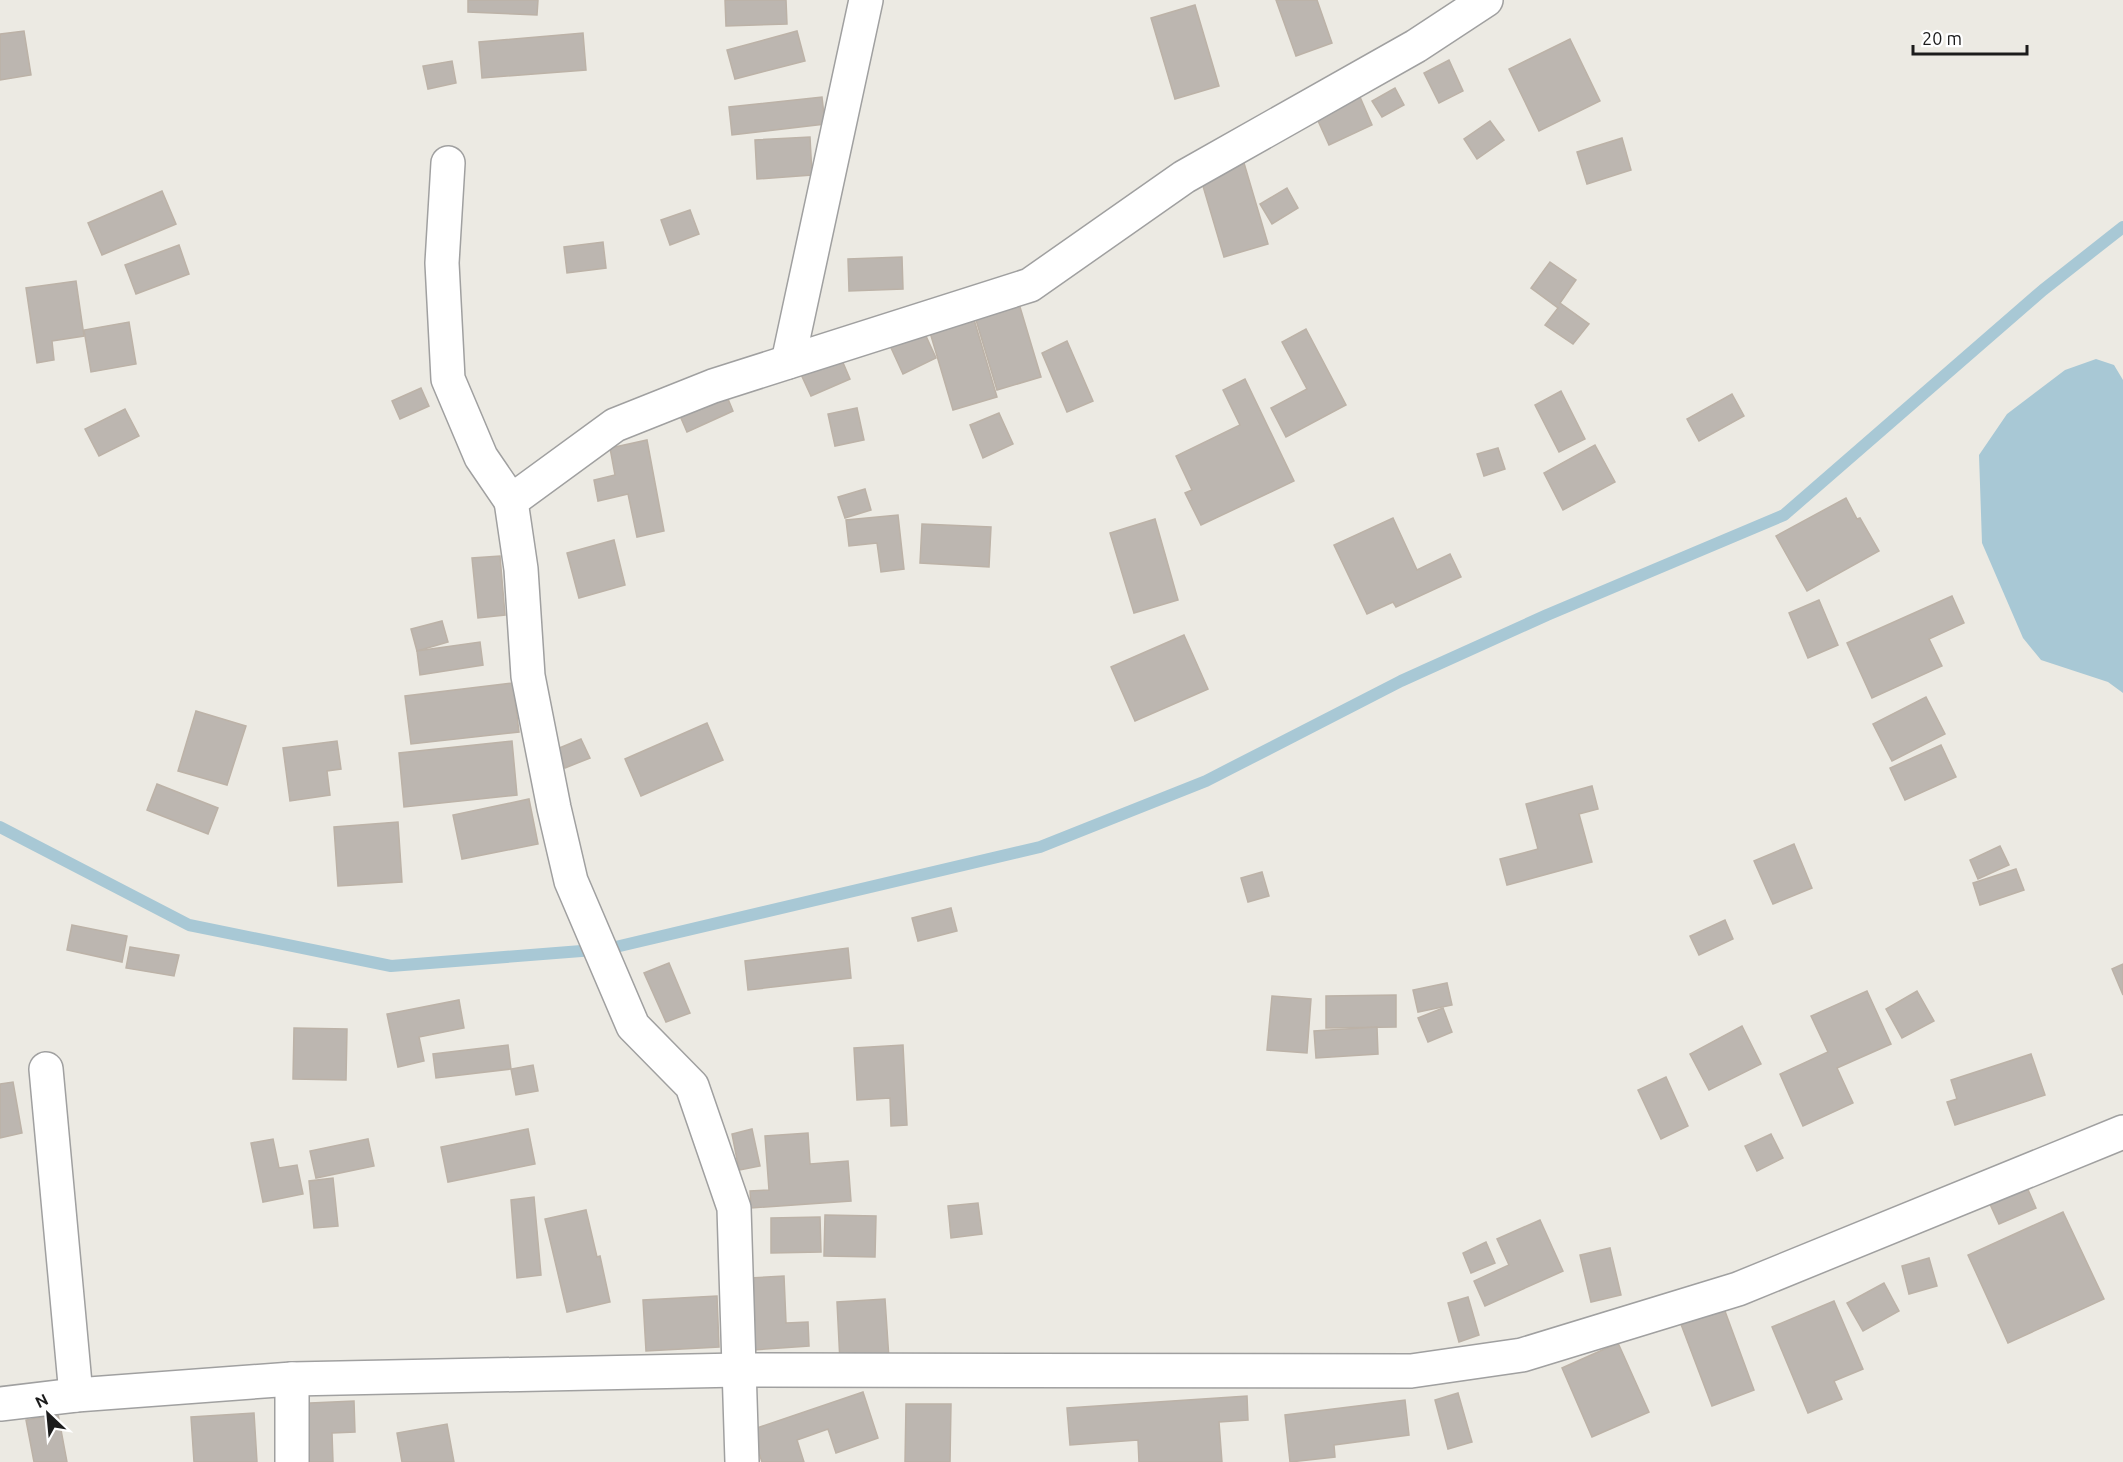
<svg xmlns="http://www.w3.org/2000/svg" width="2123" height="1462" viewBox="0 0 2123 1462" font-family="Ubuntu,sans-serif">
	<rect width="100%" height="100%" fill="#eceae3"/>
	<!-- water -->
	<polygon fill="#a8c8d5" points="2096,359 2114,365 2123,380 2123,693 2108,682 2041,660 2023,638 1982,543 1979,455 2007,414 2065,370"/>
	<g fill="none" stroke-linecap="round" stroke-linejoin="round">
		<!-- stream -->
		<polyline stroke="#a8c8d5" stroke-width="12" points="0,827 189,925 391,966 607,949 1040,847 1206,781 1401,681 1547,615 1784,515 2043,290 2123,227"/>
	</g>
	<!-- building -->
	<g fill="#bcb6b0" stroke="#bcb2a7" stroke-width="1.5">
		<polygon points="468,0 538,0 537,15 468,12"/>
		<polygon points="725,0 786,0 787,24 726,26"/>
		<polygon points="1276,0 1317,0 1332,43 1296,56"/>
		<polygon points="1195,5 1219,86 1175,99 1151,18"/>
		<polygon points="24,31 31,75 0,80 0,34"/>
		<polygon points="797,31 805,61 735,79 727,50"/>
		<polygon points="583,33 586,70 482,78 479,42"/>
		<polygon points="1570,39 1600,101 1539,131 1509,69"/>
		<polygon points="1449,60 1463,91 1439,103 1424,73"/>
		<polygon points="452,61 456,83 428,89 423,66"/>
		<polygon points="1354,83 1372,125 1329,145 1310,103"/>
		<polygon points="1395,88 1404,105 1382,117 1372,101"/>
		<polygon points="822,97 825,124 732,135 729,107"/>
		<polygon points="1490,121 1504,140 1477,159 1464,139"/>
		<polygon points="810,137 812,175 757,179 755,140"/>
		<polygon points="1622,138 1631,170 1587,184 1577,152"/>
		<polygon points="1244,163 1268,244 1224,257 1200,176"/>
		<polygon points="1287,188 1298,208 1272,224 1260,204"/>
		<polygon points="162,191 176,224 102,255 88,223"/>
		<polygon points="690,210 699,234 670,245 661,220"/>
		<polygon points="603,242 606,268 567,273 564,247"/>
		<polygon points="179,245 189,274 136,294 125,265"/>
		<polygon points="902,257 903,289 849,291 848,259"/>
		<polygon points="1550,262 1576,280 1560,303 1589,324 1573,344 1545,325 1558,308 1531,288"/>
		<polygon points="76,281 84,336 52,341 54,360 37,363 26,288"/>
		<polygon points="1017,297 1041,377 997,390 973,310"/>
		<polygon points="915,312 936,358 903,374 882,328"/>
		<polygon points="973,316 997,397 953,410 929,329"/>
		<polygon points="129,322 136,364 91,372 84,330"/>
		<polygon points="1306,329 1346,405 1286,437 1271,408 1307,389 1282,342"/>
		<polygon points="833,339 850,379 811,396 793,357"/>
		<polygon points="1067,341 1093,401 1067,412 1042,353"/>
		<polygon points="1245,379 1294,481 1201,525 1185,493 1192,490 1176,456 1240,425 1223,390"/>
		<polygon points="721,382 733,411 687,432 674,402"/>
		<polygon points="421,388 429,406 400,419 392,401"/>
		<polygon points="1561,391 1585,439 1559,452 1535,405"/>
		<polygon points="1732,394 1744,416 1699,441 1687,419"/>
		<polygon points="857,408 864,440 835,446 828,414"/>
		<polygon points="125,409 139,436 99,456 85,429"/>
		<polygon points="999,413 1013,444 983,458 970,425"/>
		<polygon points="647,440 664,531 637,537 628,494 598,501 594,480 615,475 610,448"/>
		<polygon points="1595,445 1615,482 1563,510 1544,473"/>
		<polygon points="1498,448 1505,469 1484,476 1477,454"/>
		<polygon points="865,489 871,510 845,518 838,497"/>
		<polygon points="1846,498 1857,519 1860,518 1879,551 1807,591 1776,536"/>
		<polygon points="898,515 904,569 881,572 877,543 849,546 846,520"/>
		<polygon points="1393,518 1417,570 1450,554 1461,577 1396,607 1393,602 1367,614 1334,545"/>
		<polygon points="1155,519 1178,600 1134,613 1110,533"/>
		<polygon points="922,524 991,527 989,567 920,563"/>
		<polygon points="614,540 625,585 579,598 567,553"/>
		<polygon points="500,556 505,615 478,618 472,558"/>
		<polygon points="1952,596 1964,623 1929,639 1942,666 1872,698 1847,643"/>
		<polygon points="1819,600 1838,645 1808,658 1789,613"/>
		<polygon points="442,621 448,642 417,651 411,629"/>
		<polygon points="1184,635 1208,689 1135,721 1111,667"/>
		<polygon points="480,642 483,665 420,675 417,651"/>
		<polygon points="513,683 519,732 411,744 405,696"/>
		<polygon points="1926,697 1945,734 1892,761 1873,724"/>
		<polygon points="196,711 246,726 227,785 178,771"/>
		<polygon points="707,723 723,760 641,796 625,759"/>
		<polygon points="581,739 590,758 565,768 557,749"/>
		<polygon points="337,741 341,769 327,771 330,795 290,801 283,748"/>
		<polygon points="512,741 517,795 404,807 399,753"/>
		<polygon points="1941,745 1956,777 1905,800 1890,768"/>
		<polygon points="157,784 218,808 208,834 147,810"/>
		<polygon points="1592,786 1598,809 1579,814 1592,862 1507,885 1500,859 1538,849 1526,804"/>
		<polygon points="529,799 538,844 462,859 453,815"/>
		<polygon points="398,822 402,882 338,886 334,827"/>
		<polygon points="1794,844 1812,888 1773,904 1754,861"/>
		<polygon points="2000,846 2009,865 1978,879 1970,860"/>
		<polygon points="2016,869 2024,890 1980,905 1973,883"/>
		<polygon points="1262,872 1269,896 1248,902 1241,878"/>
		<polygon points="951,908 957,931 918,941 912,918"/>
		<polygon points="1725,920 1733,939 1699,955 1690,936"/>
		<polygon points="72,925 127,936 122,962 67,950"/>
		<polygon points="130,947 179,955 174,976 126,968"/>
		<polygon points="848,948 851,978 748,990 745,961"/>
		<polygon points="669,963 690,1013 666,1022 644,973"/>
		<polygon points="2123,964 2123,995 2112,969"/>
		<polygon points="1447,983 1452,1005 1418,1012 1413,990"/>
		<polygon points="1867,991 1891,1044 1837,1068 1853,1103 1803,1126 1780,1074 1828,1052 1811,1016"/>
		<polygon points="1917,991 1934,1021 1902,1038 1886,1009"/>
		<polygon points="1396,995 1396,1027 1326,1028 1326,996"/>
		<polygon points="1272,996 1311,999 1307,1053 1267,1050"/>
		<polygon points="459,1000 464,1028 419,1037 424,1061 398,1067 387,1014"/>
		<polygon points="1443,1008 1452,1032 1428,1042 1418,1018"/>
		<polygon points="1742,1026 1761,1064 1709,1090 1690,1054"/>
		<polygon points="1377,1027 1378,1054 1316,1058 1314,1031"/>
		<polygon points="294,1028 347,1029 346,1080 293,1079"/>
		<polygon points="508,1045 511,1069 436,1078 433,1054"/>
		<polygon points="903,1045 907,1125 891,1126 890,1098 857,1100 854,1048"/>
		<polygon points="2031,1054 2045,1095 1955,1125 1947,1102 1957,1099 1951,1080"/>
		<polygon points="533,1065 538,1091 516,1095 511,1069"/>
		<polygon points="1666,1077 1688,1126 1661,1139 1638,1090"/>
		<polygon points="13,1082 22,1133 0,1138 0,1084"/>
		<polygon points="528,1129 535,1164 448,1182 441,1147"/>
		<polygon points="752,1129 760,1166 739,1170 732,1134"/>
		<polygon points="808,1133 810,1164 848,1161 851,1201 751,1208 750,1191 769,1190 765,1136"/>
		<polygon points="1771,1134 1783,1158 1757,1171 1745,1146"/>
		<polygon points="273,1139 279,1168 297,1165 303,1194 263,1202 251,1143"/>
		<polygon points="368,1139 374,1166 316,1178 310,1151"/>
		<polygon points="2022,1176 2036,1208 1999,1224 1985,1193"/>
		<polygon points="333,1178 338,1226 314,1228 309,1181"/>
		<polygon points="534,1197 541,1275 517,1278 511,1200"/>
		<polygon points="978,1203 982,1234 951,1238 948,1206"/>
		<polygon points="586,1210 597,1257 600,1256 610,1302 567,1312 545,1219"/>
		<polygon points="2063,1212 2104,1299 2008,1343 1968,1255"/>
		<polygon points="825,1215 876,1216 875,1257 824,1256"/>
		<polygon points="820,1217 821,1252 771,1253 771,1218"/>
		<polygon points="1540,1220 1563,1271 1485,1306 1474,1281 1509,1265 1497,1239"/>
		<polygon points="1486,1242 1495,1263 1471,1273 1463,1253"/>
		<polygon points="1610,1248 1621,1295 1591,1302 1580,1255"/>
		<polygon points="1929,1258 1937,1286 1909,1294 1902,1266"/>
		<polygon points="784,1276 786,1323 808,1322 809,1346 753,1350 750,1278"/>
		<polygon points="1884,1283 1899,1311 1863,1331 1847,1303"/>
		<polygon points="717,1296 719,1347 646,1351 643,1300"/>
		<polygon points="1468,1297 1479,1335 1459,1342 1448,1303"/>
		<polygon points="885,1299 889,1359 840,1362 837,1302"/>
		<polygon points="1834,1301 1863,1369 1834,1381 1842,1399 1808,1413 1772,1327"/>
		<polygon points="1722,1303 1754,1390 1712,1406 1679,1319"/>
		<polygon points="1618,1343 1649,1412 1592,1437 1562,1368"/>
		<polygon points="863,1392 878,1438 836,1453 828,1429 797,1440 804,1462 762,1462 751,1430"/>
		<polygon points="1458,1393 1472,1442 1448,1449 1435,1400"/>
		<polygon points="1247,1396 1248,1420 1219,1422 1222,1462 1139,1462 1138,1440 1070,1445 1067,1408"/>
		<polygon points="1405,1400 1409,1435 1334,1445 1335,1457 1290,1462 1285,1415"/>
		<polygon points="354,1401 355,1432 332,1433 333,1462 290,1462 288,1404"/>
		<polygon points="906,1404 951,1404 950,1462 905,1462"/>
		<polygon points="254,1413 257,1462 194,1462 191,1417"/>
		<polygon points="58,1414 67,1462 34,1462 26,1420"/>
		<polygon points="447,1424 454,1462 402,1462 397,1433"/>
	</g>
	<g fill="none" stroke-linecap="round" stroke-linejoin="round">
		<!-- minor casing -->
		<g stroke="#a0a0a0" stroke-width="36">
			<g id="minor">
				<polyline points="448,163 442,263 448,379 481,457 511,501"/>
				<polyline points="788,362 866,0"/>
				<polyline points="46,1069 76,1395"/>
				<polyline points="292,1379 292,1462"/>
				<polyline points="0,1404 76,1395 292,1379 739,1370 1411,1371 1522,1355 1738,1289 2123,1132"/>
				<polyline points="742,1462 734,1208 692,1086 633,1026 571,881 554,808 528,676 521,569 511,501 615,425 713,386 1030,285 1184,177 1416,46 1486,0"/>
			</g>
		</g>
		<!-- minor -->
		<use href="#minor" stroke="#fff" stroke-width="33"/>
	</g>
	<!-- north arrow -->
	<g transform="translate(48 1414) rotate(334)" stroke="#ffffff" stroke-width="4.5" paint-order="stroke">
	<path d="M0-4.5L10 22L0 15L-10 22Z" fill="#1c1c1c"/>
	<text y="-9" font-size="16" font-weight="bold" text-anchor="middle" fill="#1c1c1c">N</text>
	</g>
	<!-- scale -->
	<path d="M1913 45v9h114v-9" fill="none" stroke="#1c1c1c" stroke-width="3"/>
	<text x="1922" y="45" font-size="18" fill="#1c1c1c" stroke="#ffffff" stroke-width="4.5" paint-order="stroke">20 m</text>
</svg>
